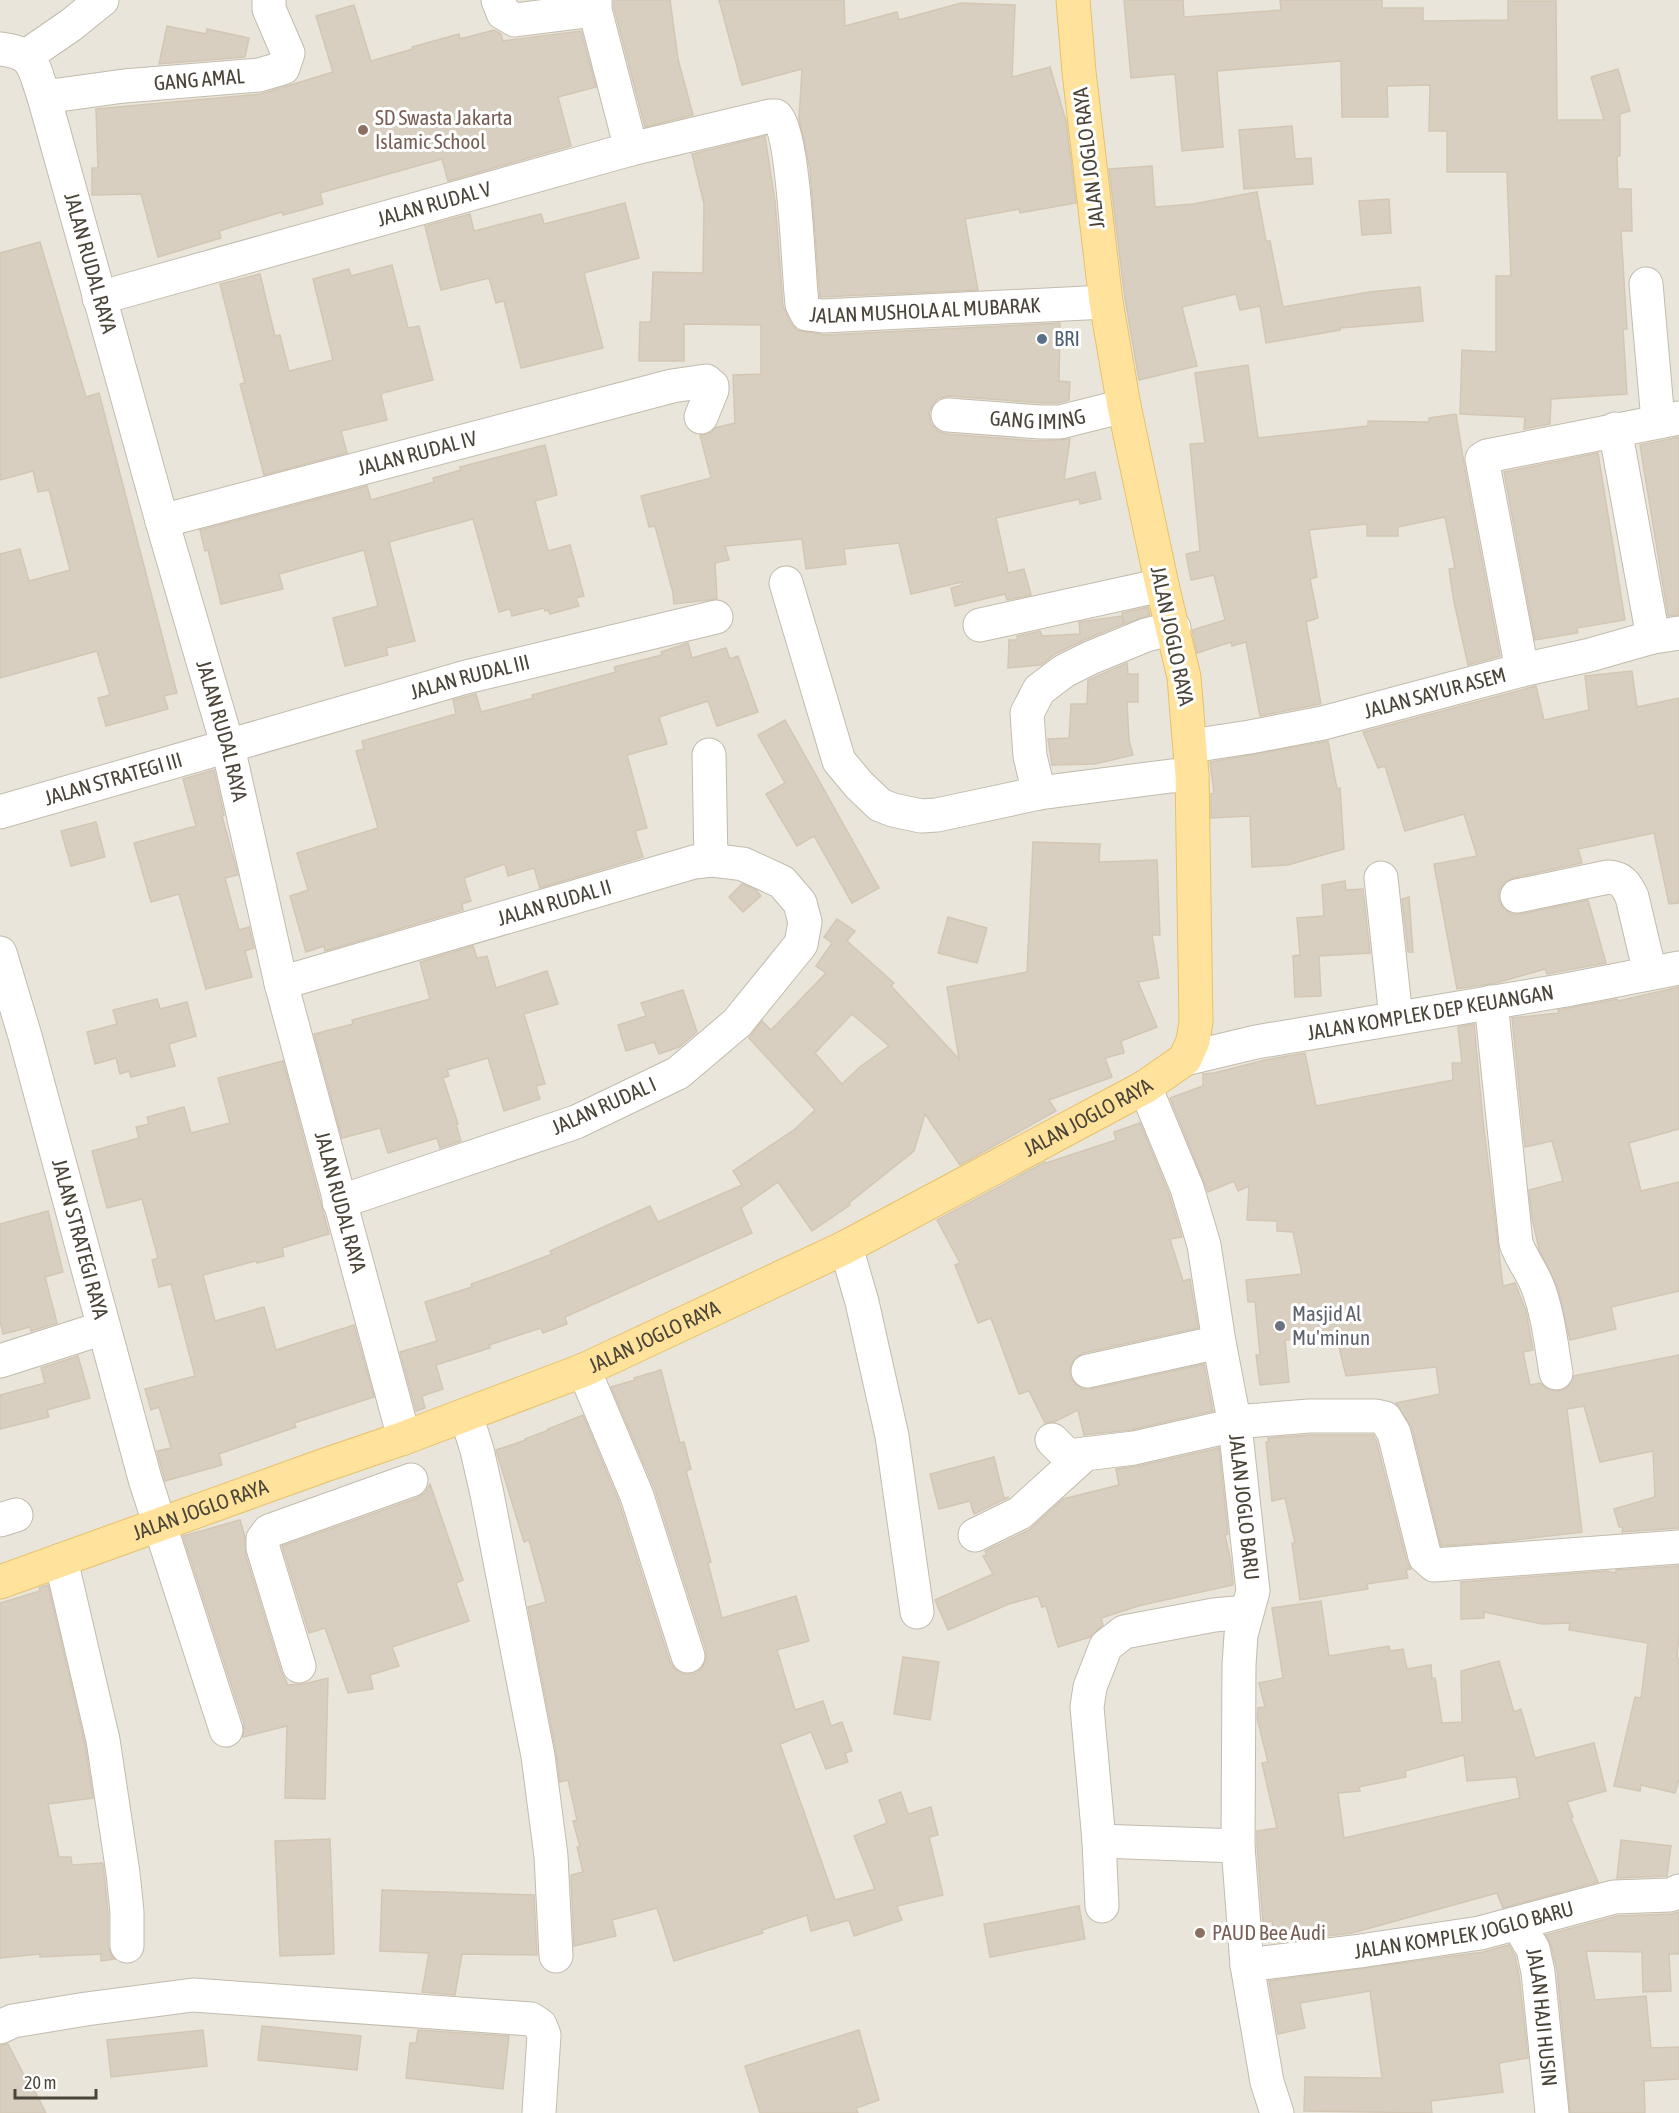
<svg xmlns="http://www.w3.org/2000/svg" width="1679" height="2113" viewBox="0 0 1679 2113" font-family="'Asap Condensed',sans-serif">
	<rect width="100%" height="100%" fill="#f6f3ec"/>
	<!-- residential -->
	<rect fill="#eae5da" x="0" y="0" width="1679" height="2113"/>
	<!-- building -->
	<g fill="#d8cfc1" stroke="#d3c7b4" stroke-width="1.5" fill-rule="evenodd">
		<polygon points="614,0 670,0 678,59 693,115 645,127 614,8"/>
		<polygon points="719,0 844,0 845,26 897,12 899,20 961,3 1015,5 1012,77 1050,67 1066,121 1076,203 1020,213 1019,209 965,219 978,290 820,297 810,169 799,119 802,69 742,85"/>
		<polygon points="1124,0 1183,0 1184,17 1281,10 1280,0 1382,0 1382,8 1423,8 1423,21 1508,20 1508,1 1556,1 1557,120 1604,120 1591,77 1618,69 1630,111 1620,114 1620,156 1617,156 1618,189 1631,189 1632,231 1621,231 1627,329 1623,329 1627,394 1551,399 1550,424 1524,429 1525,417 1460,414 1462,350 1496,352 1496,276 1511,276 1507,172 1447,172 1447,131 1429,131 1430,85 1387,86 1388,117 1342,117 1341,61 1217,71 1223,147 1182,151 1175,74 1131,78"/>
		<polygon points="354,5 371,61 413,49 412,47 459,34 460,39 494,30 501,34 503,41 581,31 596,87 558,97 571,146 448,181 442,159 320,193 323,204 283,215 282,212 219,231 221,238 158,257 141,194 92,195 92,168 98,168 96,109 261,94 333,72 316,16"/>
		<polygon points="167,26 206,34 207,29 249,38 245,57 159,64"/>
		<polygon points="1292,126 1295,159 1311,158 1313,184 1244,189 1239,130"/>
		<polygon points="765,136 775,201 783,306 790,322 797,330 824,335 1060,323 1059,381 1070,382 1069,400 1058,403 1041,403 949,396 939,398 933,404 929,413 931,424 938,431 947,434 1039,441 1070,439 1064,480 1095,472 1101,499 1080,504 1079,499 996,518 1008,573 1024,569 1031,595 1007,600 1005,594 955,606 951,588 962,585 962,582 911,594 899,543 844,549 846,564 806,569 802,539 725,546 729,560 715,563 717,599 674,604 673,593 655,526 649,527 641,496 711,478 700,435 712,432 715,428 735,423 733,375 761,374 761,325 684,324 684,361 639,361 640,322 651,322 653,272 703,273 704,204 692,154"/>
		<polygon points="1152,166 1155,207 1193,204 1257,192 1266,241 1270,241 1283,307 1369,292 1420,287 1423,321 1340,328 1340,330 1266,343 1260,306 1240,310 1236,294 1182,307 1197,366 1139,380 1125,299 1109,169"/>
		<polygon points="1389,199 1391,233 1362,235 1359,201"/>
		<polygon points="625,203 639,258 584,273 603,348 521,368 504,301 496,303 489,278 441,290 425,226 470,214 474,231 541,214 544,224"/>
		<polygon points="40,242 86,397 99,393 177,693 164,696 168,709 106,726 98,698 110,695 97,651 0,678 0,554 20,549 29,581 70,570 49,490 38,492 33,471 0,480 0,253"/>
		<polygon points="392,265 408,328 419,326 433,380 383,393 381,395 387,420 341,431 347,453 264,475 240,384 245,383 220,284 260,274 275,336 280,335 289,371 333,360 313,279 349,269 351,276"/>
		<polygon points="1248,365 1258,438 1368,426 1368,421 1429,422 1429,418 1456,414 1465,470 1500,656 1468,665 1454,602 1449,569 1455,568 1445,517 1398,527 1398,536 1367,536 1367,524 1309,530 1317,577 1310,579 1318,618 1306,622 1321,704 1260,716 1246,642 1232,646 1231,642 1197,653 1192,630 1225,620 1214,575 1191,580 1186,554 1200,551 1190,444 1205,443 1195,373"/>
		<polygon points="1679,437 1679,615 1668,616 1640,445"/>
		<polygon points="545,445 557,495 535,501 548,551 570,545 584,596 576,598 579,606 550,614 548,610 545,611 544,608 512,616 510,609 499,612 473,519 389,542 415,641 386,648 388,655 345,666 333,618 378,606 364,550 279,574 283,589 221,604 208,550 205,551 200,530 367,486 371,500 434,482 433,478 461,470 460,467"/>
		<polygon points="1598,453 1625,620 1577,628 1578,633 1535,640 1504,472"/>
		<polygon points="1148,607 1150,615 1124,624 1122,613"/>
		<polygon points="1122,616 1123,624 1082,641 1055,654 1041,665 1008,668 1009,640 1017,640 1017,636 1040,631 1042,636 1080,634 1079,622"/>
		<polygon points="688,643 692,658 726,648 730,659 738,656 758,712 717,726 708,701 659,717 667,744 627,755 647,828 635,831 643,857 540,888 534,868 508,876 505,864 464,878 471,901 462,904 463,910 325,951 324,946 306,952 290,896 308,890 297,853 378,828 356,751 364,749 362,741 456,714 453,700 476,694 481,712 533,698 532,695 616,672 614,667 662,655 661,652"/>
		<polygon points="1127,663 1128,674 1138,674 1138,702 1127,702 1129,740 1133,755 1095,764 1052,765 1048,739 1069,738 1071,704 1087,704 1088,680"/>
		<polygon points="1632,671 1637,707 1679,698 1679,903 1669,904 1654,833 1578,849 1582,863 1513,878 1505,882 1499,890 1499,900 1503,908 1511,914 1520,914 1588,900 1606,963 1547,974 1545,969 1496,983 1457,989 1434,864 1477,856 1464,814 1405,831 1385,766 1378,768 1363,732 1536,686 1544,720 1589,710 1585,676"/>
		<polygon points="785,720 879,888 852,903 814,836 797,846 766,794 785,783 758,735"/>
		<polygon points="1328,741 1337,789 1340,788 1344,849 1288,865 1252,867 1250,816 1211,818 1211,794 1214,793 1210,762"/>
		<polygon points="214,770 224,815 222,816 238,875 225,878 239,930 249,927 254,948 245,951 252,977 206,989 179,894 151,902 134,843 196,826 183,779"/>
		<polygon points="96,822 105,857 71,866 61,831"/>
		<path d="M1033,842l67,2 -1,18 58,-2 3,75h-8l7,43 -21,4 19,45 -36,14 3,12 -19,5 7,19 -63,23 7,11 -96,54 -35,-51 -11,37 -65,52 1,2 -38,26 -34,-49 -37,26 11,25 -187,84 2,7 -24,9 -2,-5 -52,17 1,3 -54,17 7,24 -21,7 3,12 -9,3 -16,-59 37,-11 -12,-39 47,-15 -1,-3 37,-13 44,-17 -2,-3 100,-45 8,16 84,-37 -9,-14 62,-42 20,-19 -66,-72 13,-17 9,9 55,-57 -10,-7 16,-23 -8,-6 13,-18 18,12 -8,10 47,42 -3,3 68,73 -12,-72 80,-15zM852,1014l37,32 -28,20 -19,18 -27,-31z"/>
		<polygon points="1345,881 1346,890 1363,889 1370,953 1319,956 1321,996 1295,997 1293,956 1300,955 1297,918 1324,916 1322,885"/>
		<polygon points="742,884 756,890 761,896 743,912 729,897"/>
		<polygon points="1409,897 1413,952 1408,952 1402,899"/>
		<polygon points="948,917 987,928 977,963 938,953"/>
		<polygon points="473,946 477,958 487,956 496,988 547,971 558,1004 524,1014 545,1084 536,1086 540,1099 504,1111 488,1058 447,1070 449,1076 443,1078 458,1124 456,1124 461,1141 440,1148 437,1138 388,1153 380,1128 342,1138 314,1034 353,1024 352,1020 430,999 420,962"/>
		<polygon points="1679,987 1679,1129 1629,1143 1641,1191 1679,1182 1679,1291 1611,1307 1616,1329 1570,1340 1558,1289 1539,1249 1532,1218 1529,1190 1563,1181 1552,1141 1525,1147 1512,1018 1559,1013 1558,1010 1617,999 1618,1001"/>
		<polygon points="683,990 697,1032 679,1047 659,1054 654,1042 626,1051 618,1025 646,1016 641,1003"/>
		<polygon points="157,999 160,1009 187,1002 196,1036 169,1044 175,1066 131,1077 129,1071 120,1074 116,1058 95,1064 87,1032 117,1024 113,1010"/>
		<polygon points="1474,1024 1483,1120 1503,1286 1515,1283 1526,1311 1533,1350 1523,1352 1530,1385 1540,1383 1549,1390 1560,1391 1568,1387 1574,1376 1679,1355 1679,1528 1622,1532 1623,1527 1619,1527 1614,1509 1655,1497 1653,1451 1600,1462 1584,1406 1567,1409 1582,1532 1498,1542 1441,1546 1412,1428 1396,1403 1440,1394 1436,1367 1346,1376 1336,1335 1285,1340 1289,1382 1260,1385 1256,1355 1260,1355 1255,1302 1248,1302 1246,1280 1302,1274 1293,1232 1277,1231 1277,1221 1247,1220 1249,1186 1238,1191 1234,1181 1208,1192 1170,1098 1203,1086 1203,1074 1214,1073 1265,1060 1305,1053 1316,1106 1453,1080 1452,1063 1462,1063 1458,1027"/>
		<polygon points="283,1061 329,1234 282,1248 284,1256 257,1263 256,1261 203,1275 215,1321 264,1307 276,1350 354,1325 374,1397 294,1423 296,1427 219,1454 222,1465 165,1481 157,1451 171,1448 159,1407 151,1410 145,1389 195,1376 171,1284 159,1287 152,1260 158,1258 142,1199 107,1208 92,1151 139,1138 136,1127 149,1124 147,1117 184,1107 191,1133 230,1123 218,1078"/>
		<polygon points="1140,1123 1169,1194 1182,1237 1170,1239 1183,1281 1190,1279 1198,1328 1083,1353 1075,1358 1070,1365 1070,1376 1075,1384 1083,1389 1091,1389 1204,1364 1213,1411 1131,1430 1084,1435 1078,1410 1054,1422 1045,1423 1029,1391 1019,1394 991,1318 978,1323 955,1265 960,1263 937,1220 1045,1162 1046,1163 1116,1140 1114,1132"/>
		<polygon points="48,1211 63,1272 45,1277 57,1323 31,1331 30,1327 3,1334 0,1321 0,1224"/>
		<polygon points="78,1356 90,1398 47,1410 49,1417 0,1429 0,1395 45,1383 41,1368"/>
		<polygon points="661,1370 680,1443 684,1442 691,1469 686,1471 711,1562 708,1563 722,1618 796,1596 809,1641 777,1650 795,1710 823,1701 831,1726 842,1722 852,1751 845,1753 848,1762 826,1769 811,1732 780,1744 835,1900 875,1889 854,1836 887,1823 879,1800 901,1792 908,1814 931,1807 938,1835 929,1837 943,1895 897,1906 902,1920 854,1936 849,1920 811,1931 807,1915 762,1930 763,1933 674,1961 657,1908 612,1920 616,1936 574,1946 571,1875 583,1872 577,1847 580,1847 573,1821 577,1820 568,1780 560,1782 556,1752 528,1607 546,1602 529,1540 524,1542 496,1450 526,1440 525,1439 549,1430 548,1429 583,1415 619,1502 670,1662 675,1669 683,1674 694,1674 701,1669 706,1661 706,1650 655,1490 611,1387 635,1380 634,1378"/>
		<polygon points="1310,1435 1373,1435 1376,1440 1407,1562 1411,1569 1406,1570 1408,1578 1367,1584 1368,1589 1300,1600 1292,1543 1295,1543 1285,1498 1272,1501 1266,1442 1269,1442 1268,1438"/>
		<polygon points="1219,1448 1228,1534 1225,1535 1231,1562 1233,1585 1142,1605 1101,1618 1103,1625 1090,1637 1058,1647 1046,1606 1042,1607 1038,1596 1009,1604 948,1630 935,1600 993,1574 983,1556 987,1555 985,1551 1029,1530 1063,1499 1119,1485 1116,1469 1138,1466"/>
		<polygon points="994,1457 1004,1498 1009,1497 974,1514 970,1501 939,1509 930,1474"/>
		<polygon points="430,1484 463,1580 456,1583 469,1621 392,1647 399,1666 370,1675 373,1689 348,1693 325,1628 309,1633 282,1546 417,1498 425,1493"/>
		<polygon points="240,1520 245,1537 245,1553 281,1671 288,1685 304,1684 328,1678 325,1799 285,1798 287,1726 243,1737 244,1724 183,1536"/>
		<polygon points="1679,1566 1679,1636 1677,1658 1679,1659 1679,1779 1675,1793 1641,1785 1640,1791 1614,1786 1635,1697 1641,1698 1648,1643 1569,1630 1570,1623 1542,1624 1484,1612 1484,1618 1461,1619 1461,1582 1606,1571 1616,1573 1616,1570"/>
		<polygon points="48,1585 85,1744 93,1798 48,1804 59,1857 71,1857 72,1865 103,1863 108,1913 108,1946 111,1955 115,1959 101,1961 101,1954 40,1957 40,1954 0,1958 0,1603 40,1591 39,1588"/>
		<path d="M1321,1601l8,55 60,-10 1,5 13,-2 4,20 24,-4 1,14 3,-1 7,45 20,-1 -1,-51 38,-10 15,51 7,-3 14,49 59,-15 12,48 -39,11 6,15 -2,1 27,64 -95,26 -6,-15 -145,40 -76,9 -4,-21 -9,2 -6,-78v-14l20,-3 -15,-65 6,-1 -11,-44 1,-10 7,-1 -6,-24 24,-5 -11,-70zM1464,1755l3,26 49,-4 4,21 -176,40 -6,-45 22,-2 -1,-4 47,-10 -1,-6z"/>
		<polygon points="903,1657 939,1662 930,1720 894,1714"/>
		<polygon points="330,1839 334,1954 280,1956 275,1841"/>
		<polygon points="1621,1840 1671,1846 1667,1876 1617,1878"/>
		<polygon points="382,1890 534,1895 537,1955 462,1954 455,1995 422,1992 429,1953 380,1951"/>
		<polygon points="1079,1906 1085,1939 990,1957 984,1924"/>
		<polygon points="1679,1912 1679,1954 1669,1954 1671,1991 1643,1992 1642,1952 1586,1951 1595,2000 1646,1996 1651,2048 1679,2047 1679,2079 1644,2081 1645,2113 1570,2113 1557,1970 1551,1945 1546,1935 1617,1916 1671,1914"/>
		<polygon points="1509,1945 1515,1956 1519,1975 1528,2058 1499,2063 1503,2092 1431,2101 1432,2113 1304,2111 1305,2077 1382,2078 1370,1991 1300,2003 1305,2028 1278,2034 1269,1981 1483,1952"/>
		<polygon points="262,2026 361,2036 357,2070 258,2060"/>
		<polygon points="203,2030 207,2066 111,2077 107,2040"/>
		<polygon points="418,2030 509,2036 503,2089 406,2078 410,2043 416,2043"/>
		<polygon points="859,2030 879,2100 856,2108 858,2113 760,2113 745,2066"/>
		<polygon points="8,2044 29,2085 31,2084 46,2113 0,2113 0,2045"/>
	</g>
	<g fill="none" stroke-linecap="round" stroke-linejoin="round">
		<!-- minor casing -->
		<g stroke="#c2bbae" stroke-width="35">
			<g id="minor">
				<polyline points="498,0 503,13 515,20 595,10"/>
				<polyline points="595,0 595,10 631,149"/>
				<path id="s1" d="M0,49c36,4 33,18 44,48l118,424 66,226 53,236 123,455"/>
				<polyline points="26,56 71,25 102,0"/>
				<path id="s2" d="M44,97l80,-11 135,-11 24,-7 5,-15 -19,-44v-9"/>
				<polyline points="1646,284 1658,421"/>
				<path id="s3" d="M99,298l532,-149 139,-33h6c18,17 22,146 25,177l1,11 5,10 16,2 283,-14"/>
				<path id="s4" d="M948,415l92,7h20l64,-16"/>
				<polyline points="1615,429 1653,637"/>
				<path id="s5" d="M162,521l510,-135 34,-5 6,5v4l-11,27"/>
				<polyline points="786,583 839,761 859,785 880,805 893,810 921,816 937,815 1039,793 1171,776 1192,775"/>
				<polyline points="980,625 1162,585"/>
				<polyline points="1522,670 1482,459 1487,456 1679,418"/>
				<path id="s6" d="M1191,746l59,-9 73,-14 199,-53 68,-15 63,-18 26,-4"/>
				<polyline points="709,755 711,860"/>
				<polyline points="1039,793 1030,756 1027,713 1039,690 1064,671 1090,658 1146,635 1174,628"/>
				<path id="s7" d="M0,812l466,-135 250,-60"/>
				<polyline points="1381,878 1396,1018"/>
				<path d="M1517,896l91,-19c14,1 18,7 24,20l18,76"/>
				<path id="s8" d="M0,953l25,83 120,443 81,251"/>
				<path id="s9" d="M281,983l413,-121 17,-2 32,4 39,18 18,21 5,19 -4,22 -64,79 -59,50 -102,49 -237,80"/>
				<path d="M1491,1002l25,241c5,15 15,27 21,42 11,27 14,59 19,88"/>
				<path id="s10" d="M1185,1059l71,-17 310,-52 113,-22"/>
				<path id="s11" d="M1145,1087l42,101 17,57 15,97 16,83 18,166 -12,44 -2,30 -1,181 9,119 20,117 10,31"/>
				<polyline points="846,1247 862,1302 892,1436 917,1612"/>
				<polyline points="0,1361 103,1328"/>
				<polyline points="584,1370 637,1496 688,1656"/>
				<polyline points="1088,1371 1219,1342"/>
				<polyline points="466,1415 477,1450 487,1494 538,1756 551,1856 556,1956"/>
				<polyline points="1234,1422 1309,1416 1376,1416 1385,1418 1394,1433 1425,1557 1434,1565 1679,1547"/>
				<polyline points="1052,1440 1068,1456 1134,1448 1235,1425"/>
				<polyline points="0,1520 16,1515"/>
				<polyline points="975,1535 1020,1513 1085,1454"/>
				<polyline points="61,1560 103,1740 123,1873 127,1912 127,1946"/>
				<polyline points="299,1666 263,1548 263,1539 269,1531 411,1480"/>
				<polyline points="1099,1841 1238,1846"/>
				<polyline points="1102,1906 1099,1841 1087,1707 1090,1687 1106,1646 1124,1632 1214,1615 1247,1612"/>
				<path id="s12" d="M1518,1924l15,25 5,23 14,141"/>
				<path id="s13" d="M1247,1965l113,-14 120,-18 134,-36 56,-2 9,-4"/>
				<polyline points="0,2027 13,2021 86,2009 193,1995 531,2019 540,2025 544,2035 539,2113"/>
			</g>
		</g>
		<!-- major casing -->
		<g stroke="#e6c16a" stroke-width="35">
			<g id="major">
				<path id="s14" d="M0,1582l322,-116 82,-28 180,-68 262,-123 299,-160 40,-28 8,-18 3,-19 -4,-247 -8,-98 -22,-92 -38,-179 -18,-104 -27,-230 -6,-72"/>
			</g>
		</g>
		<!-- minor -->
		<use href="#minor" stroke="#fff" stroke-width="33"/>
		<!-- major -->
		<use href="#major" stroke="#ffe39c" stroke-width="33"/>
	</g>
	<!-- markers -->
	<g fill="#8d6e63" stroke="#fff" stroke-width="2">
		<circle cx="363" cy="130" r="6"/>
		<circle cx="1200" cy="1933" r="6"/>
	</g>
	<circle fill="#5c6f8a" stroke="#fff" stroke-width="2" cx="1042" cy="339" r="6"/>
	<circle fill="#6b7280" stroke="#fff" stroke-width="2" cx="1280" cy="1326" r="6"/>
	<g text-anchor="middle" stroke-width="6" stroke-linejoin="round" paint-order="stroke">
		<!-- street labels -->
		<g font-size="21" fill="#4b4439" stroke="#fff">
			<text dy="7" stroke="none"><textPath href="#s2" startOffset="156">GANG AMAL</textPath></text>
			<text transform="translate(1089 158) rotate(-97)" y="7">JALAN JOGLO RAYA</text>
			<text dy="7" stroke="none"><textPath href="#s3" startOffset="348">JALAN RUDAL V</textPath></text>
			<text dy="7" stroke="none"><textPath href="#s1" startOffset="244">JALAN RUDAL RAYA</textPath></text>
			<text dy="7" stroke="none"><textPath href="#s3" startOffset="1022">JALAN MUSHOLA AL MUBARAK</textPath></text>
			<text dy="7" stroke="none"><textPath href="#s4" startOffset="90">GANG IMING</textPath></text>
			<text dy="7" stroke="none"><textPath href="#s5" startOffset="264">JALAN RUDAL IV</textPath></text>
			<text transform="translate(1172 636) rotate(78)" y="7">JALAN JOGLO RAYA</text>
			<text dy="7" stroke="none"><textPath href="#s7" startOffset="489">JALAN RUDAL III</textPath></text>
			<text dy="7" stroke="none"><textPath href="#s6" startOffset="250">JALAN SAYUR ASEM</textPath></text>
			<text dy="7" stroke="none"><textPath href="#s1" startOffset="730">JALAN RUDAL RAYA</textPath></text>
			<text dy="7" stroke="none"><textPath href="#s7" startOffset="118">JALAN STRATEGI III</textPath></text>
			<text dy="7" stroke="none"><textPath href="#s9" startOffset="285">JALAN RUDAL II</textPath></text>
			<text dy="7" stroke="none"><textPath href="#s10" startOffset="250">JALAN KOMPLEK DEP KEUANGAN</textPath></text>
			<text transform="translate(604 1106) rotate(-24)" y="7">JALAN RUDAL I</text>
			<text dy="7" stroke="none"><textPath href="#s14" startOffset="1185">JALAN JOGLO RAYA</textPath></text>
			<text dy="7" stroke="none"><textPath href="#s1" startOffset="1216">JALAN RUDAL RAYA</textPath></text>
			<text dy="7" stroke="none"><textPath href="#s8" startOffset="297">JALAN STRATEGI RAYA</textPath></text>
			<text dy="7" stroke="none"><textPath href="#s14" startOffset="699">JALAN JOGLO RAYA</textPath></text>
			<text dy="7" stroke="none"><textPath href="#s11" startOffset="434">JALAN JOGLO BARU</textPath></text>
			<text dy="7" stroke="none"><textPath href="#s14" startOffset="213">JALAN JOGLO RAYA</textPath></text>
			<text dy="7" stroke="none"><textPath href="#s13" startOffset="220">JALAN KOMPLEK JOGLO BARU</textPath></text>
			<text dy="7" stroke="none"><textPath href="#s12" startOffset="98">JALAN HAJI HUSIN</textPath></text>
		</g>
		<!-- education labels -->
		<g font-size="21" fill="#785e54" stroke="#fff" text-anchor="start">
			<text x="375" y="125">SD Swasta Jakarta<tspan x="375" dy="24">Islamic School</tspan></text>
			<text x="1212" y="1940">PAUD Bee Audi</text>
		</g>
		<!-- service labels -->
		<g font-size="21" fill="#4e5e75" stroke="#fff" text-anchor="start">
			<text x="1054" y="346">BRI</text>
		</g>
		<!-- worship labels -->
		<g font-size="21" fill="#5b616d" stroke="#fff" text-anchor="start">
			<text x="1292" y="1321">Masjid Al<tspan x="1292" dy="24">Mu'minun</tspan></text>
		</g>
	</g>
	<!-- scale -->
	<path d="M15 2089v9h81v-9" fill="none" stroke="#4b4439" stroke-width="3"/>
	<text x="24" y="2089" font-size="18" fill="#4b4439" stroke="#ffffff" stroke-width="4.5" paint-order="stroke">20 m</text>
</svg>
